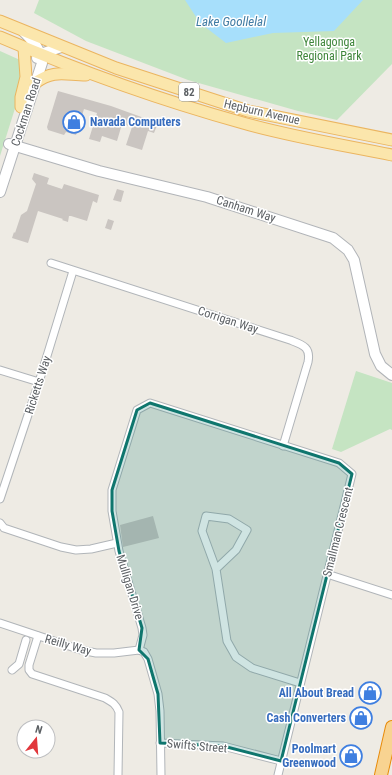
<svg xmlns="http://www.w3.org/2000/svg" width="392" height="775" viewBox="0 0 392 775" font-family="'Roboto Condensed',sans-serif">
	<rect width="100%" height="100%" fill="#eeebe4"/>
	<!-- green -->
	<g fill="#c5e4c2">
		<polygon points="39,0 392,0 392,64 337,120 298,111 188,80 86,41 34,13"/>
		<polygon points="0,51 29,64 0,156"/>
		<polygon points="356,371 392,383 392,430 390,429 341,452 332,449"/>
	</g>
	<!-- water -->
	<polygon fill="#a7dffb" points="185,0 363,0 334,31 273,33 226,43 200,23"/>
	<!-- building -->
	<g fill="#cac5c1">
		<polygon points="58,91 111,106 158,123 154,133 148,131 142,150 126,145 132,127 122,124 117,141 102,136 100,142 89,139 97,113 84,109 76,135 66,132 64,135 48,130 47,127"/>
		<polygon points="34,173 49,178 47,184 62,189 64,184 99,195 97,203 93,201 87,221 71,216 69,216 68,222 62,220 63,219 38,211 28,243 12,238 14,232 15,233 21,215 27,211 36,184 32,179"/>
		<polygon points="117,189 124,191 121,202 113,200"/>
		<polygon points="108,219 114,221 111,230 105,228"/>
		<polygon points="153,516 159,538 123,547 120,525"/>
	</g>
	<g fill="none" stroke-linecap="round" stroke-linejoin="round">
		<!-- street casing -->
		<g stroke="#b1b5b9" stroke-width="9">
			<g id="street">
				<path d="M51,263l239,77c13,5 21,7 18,22l-25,84"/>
				<polyline points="0,370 39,382"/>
				<polyline points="0,499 39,382 73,271"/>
				<polyline points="0,523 4,528 61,547 76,550 91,549 117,543"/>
				<polyline points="216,569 236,550 247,530 229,519 206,516 202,531 216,569 227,641 236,657 252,668 300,683"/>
				<polyline points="327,574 392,595"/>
				<polyline points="0,623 81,650 96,653 114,653 139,650"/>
				<path d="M38,636l-9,29v5l3,4 73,24c7,4 11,6 14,14l-1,63"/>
				<polyline points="12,670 19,664 26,640"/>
				<polyline points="160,743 223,746 281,761"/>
				<polyline points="161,775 160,711 158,694 148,659 144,652 139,650 143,635 142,628 119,551 112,511 112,490 137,410 150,403 339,463 352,474 278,775"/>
			</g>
		</g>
		<!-- secondary casing -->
		<g stroke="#b1b4b8" stroke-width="12">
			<g id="secondary">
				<polyline points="37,58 41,54 61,47"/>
				<polyline points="9,144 99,171 207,197 333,238 348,250 354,260 375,354 381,366 392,375"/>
				<path d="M0,192l42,-129c-2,-15 -9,-22 -19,-32"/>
			</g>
		</g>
		<!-- primary casing -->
		<g stroke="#ebb560" stroke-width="13">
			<g id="primary">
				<polyline points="0,21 116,68 248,111 392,140"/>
				<path d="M0,37c79,34 160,63 243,86 49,14 100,22 149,32"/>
				<path d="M35,83c19,-14 30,-8 51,-8"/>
				<polyline points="21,107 21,97 26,77 24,48"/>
			</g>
		</g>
		<!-- highway casing -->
		<g stroke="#e88b0a" stroke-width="14">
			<polyline id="highway" points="381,775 392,727"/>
		</g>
		<!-- street -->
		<use href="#street" stroke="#fff" stroke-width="7"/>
		<!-- secondary -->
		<use href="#secondary" stroke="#fff" stroke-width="10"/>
		<!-- primary -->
		<use href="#primary" stroke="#fbe6ac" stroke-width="11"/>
		<!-- highway -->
		<use href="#highway" stroke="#f8d391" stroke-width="12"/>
	</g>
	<!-- marked area -->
	<path fill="#0f766e" fill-opacity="0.2" stroke="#0f766e" stroke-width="3" stroke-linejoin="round" d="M150,403l189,60 13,11 -71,287 -58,-15 -63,-3 -2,-49 -10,-35 -9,-9 3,-22 -23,-77 -7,-40v-21l25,-80z"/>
	<!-- icons -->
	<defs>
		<g id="shop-ring" transform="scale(1.15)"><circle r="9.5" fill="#fff" stroke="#3f7fe0" stroke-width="1.5"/><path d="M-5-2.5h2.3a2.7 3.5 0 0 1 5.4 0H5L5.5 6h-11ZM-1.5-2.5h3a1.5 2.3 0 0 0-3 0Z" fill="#3f7fe0"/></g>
	</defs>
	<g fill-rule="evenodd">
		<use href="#shop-ring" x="74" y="122"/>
		<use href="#shop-ring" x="370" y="693"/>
		<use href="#shop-ring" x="361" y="718"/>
		<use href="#shop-ring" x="351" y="756"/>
	</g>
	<g text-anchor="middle" stroke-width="3" stroke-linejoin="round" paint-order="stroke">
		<!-- shield labels -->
		<rect fill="#fff" stroke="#8d9092" stroke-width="1" x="179" y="83" width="20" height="18" rx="3"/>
		<g font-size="11" font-weight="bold" fill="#5c6064">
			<text x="189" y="96">82</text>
		</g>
		<!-- park labels -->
		<g font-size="12" fill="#3e853a" stroke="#fff">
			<text x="329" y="46">Yellagonga<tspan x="329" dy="14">Regional Park</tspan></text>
		</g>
		<!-- street labels -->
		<g font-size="12" fill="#5c6064" stroke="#fff">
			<text transform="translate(26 112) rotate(-72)" y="4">Cockman Road</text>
			<text transform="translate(262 112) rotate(13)" y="4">Hepburn Avenue</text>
			<text transform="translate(246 209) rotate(18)" y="4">Canham Way</text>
			<text transform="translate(228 320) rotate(18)" y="4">Corrigan Way</text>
			<text transform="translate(38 385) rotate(-72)" y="4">Ricketts Way</text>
			<text transform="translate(338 532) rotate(-76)" y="4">Smallman Crescent</text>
			<text transform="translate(130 587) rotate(73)" y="4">Mulligan Drive</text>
			<text transform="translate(68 645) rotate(16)" y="4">Reilly Way</text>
			<text transform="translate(197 746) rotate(5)" y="4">Swifts Street</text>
		</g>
		<!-- shop labels -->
		<g font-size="12" font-weight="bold" fill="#366cbe" stroke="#fff" text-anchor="end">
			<text x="90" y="126" text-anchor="start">Navada Computers</text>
			<text x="354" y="697">All About Bread</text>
			<text x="346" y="722">Cash Converters</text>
			<text x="336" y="753">Poolmart<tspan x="336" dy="14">Greenwood</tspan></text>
		</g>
		<!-- water labels -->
		<g font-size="13" font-style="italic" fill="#417ca4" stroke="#fff">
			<text x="231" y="26">Lake Goollelal</text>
		</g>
	</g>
	<!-- north arrow -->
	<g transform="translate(36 739) rotate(17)"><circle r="19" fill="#ffffff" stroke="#bebfc1"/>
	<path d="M0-3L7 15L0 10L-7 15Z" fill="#e1373c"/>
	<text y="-6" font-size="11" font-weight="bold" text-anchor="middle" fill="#5c6064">N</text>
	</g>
</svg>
